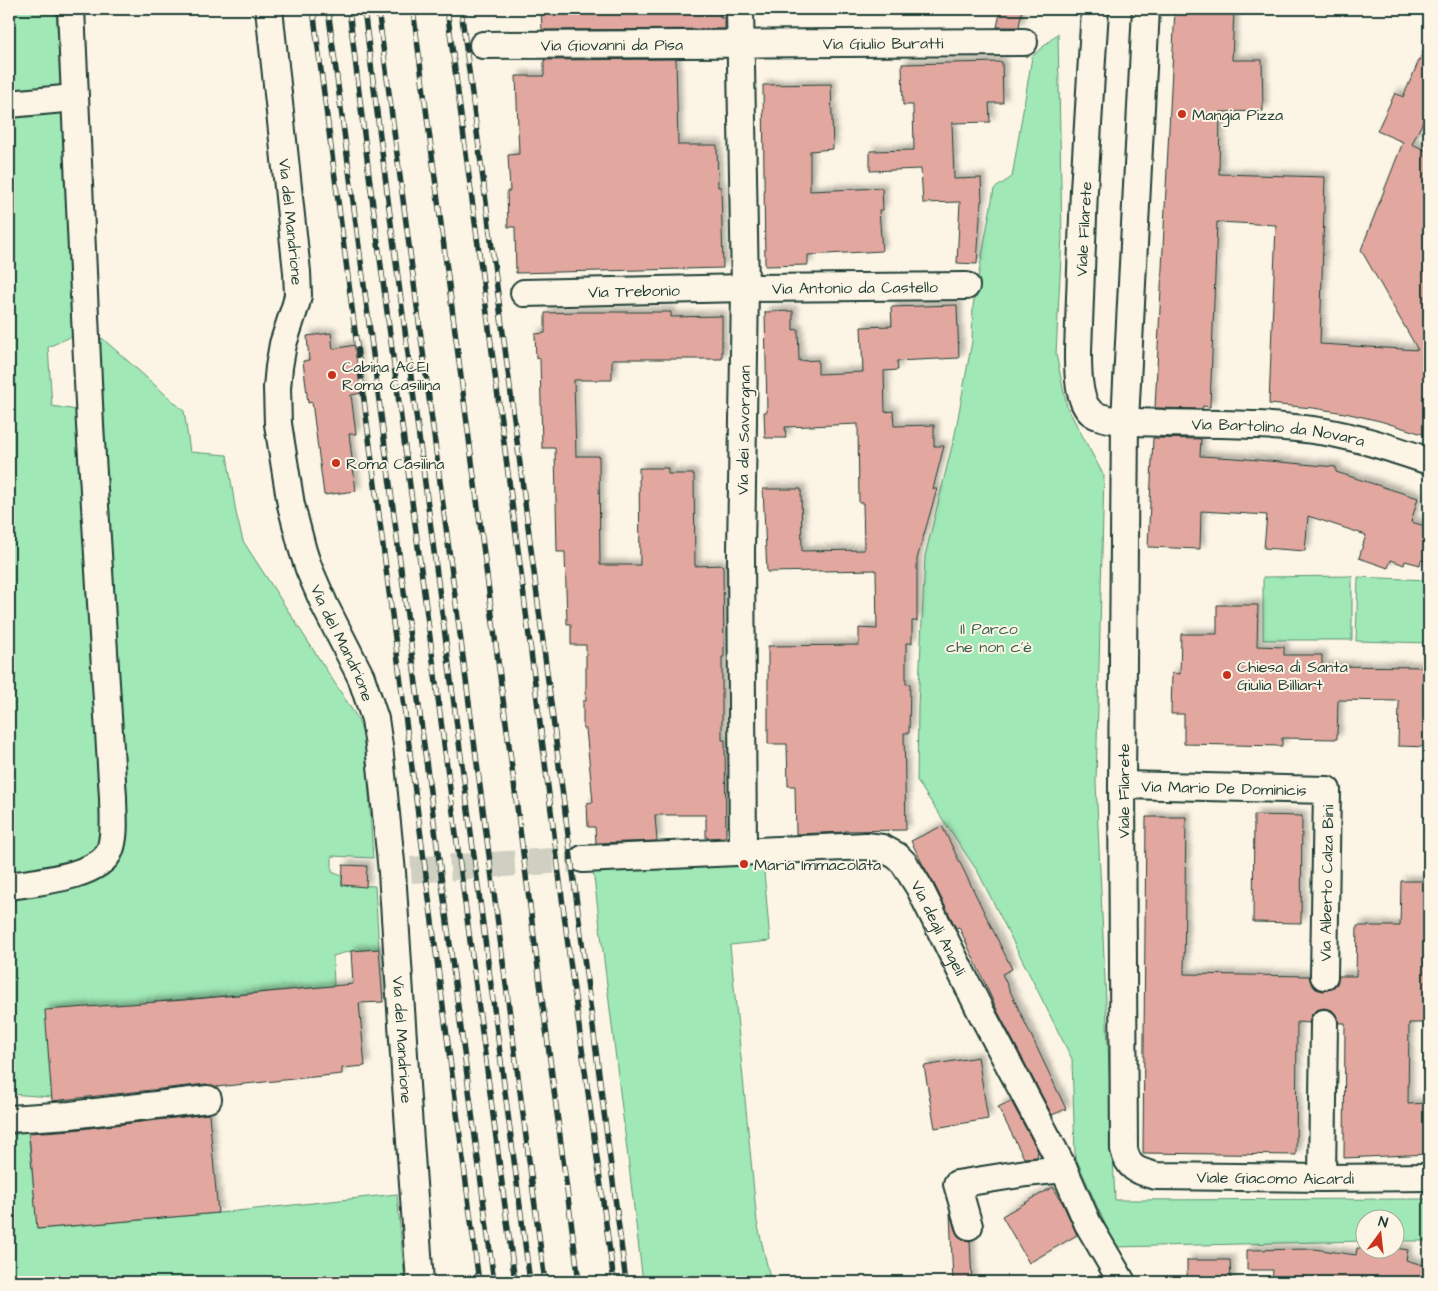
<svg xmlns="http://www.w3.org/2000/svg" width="1438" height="1291" viewBox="0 0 1438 1291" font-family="'Architects Daughter',sans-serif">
	<defs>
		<filter id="shadow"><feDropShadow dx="4.5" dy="-4.5" stdDeviation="2.5" flood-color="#0004"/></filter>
	</defs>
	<rect width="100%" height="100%" fill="#fcf5e5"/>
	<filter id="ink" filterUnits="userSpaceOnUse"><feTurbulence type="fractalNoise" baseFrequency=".02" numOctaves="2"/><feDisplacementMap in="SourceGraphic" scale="10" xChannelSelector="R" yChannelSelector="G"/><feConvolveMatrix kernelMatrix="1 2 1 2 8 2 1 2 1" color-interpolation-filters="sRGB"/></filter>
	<g filter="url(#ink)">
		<!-- green -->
		<g fill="#a0e8b6" stroke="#609275">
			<polygon points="9,9 56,9 61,86 9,91"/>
			<polygon points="1058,33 1062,237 1056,354 1067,407 1104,476 1096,782 1115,1200 1429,1199 1429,1241 1396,1241 1396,1218 1366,1218 1365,1241 1115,1247 1075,1156 1072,1059 978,872 917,781 918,707 925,556 955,434 972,341 973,306 994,189 1012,177 1032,57"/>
			<polygon points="65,109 75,335 48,347 52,406 77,410 97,350 102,338 184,411 190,452 227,455 236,513 243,541 358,719 366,744 373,858 332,856 332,872 342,876 342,885 375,886 379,949 351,951 333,956 334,986 153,1002 52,1097 9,1094 9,893 112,860 9,872 9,115"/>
			<polygon points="1352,576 1352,640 1263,640 1263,577"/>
			<polygon points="1358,577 1429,580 1429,643 1356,641"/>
			<polygon points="763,860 770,941 730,945 757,1222 771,1282 643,1282 593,869"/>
			<polygon points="28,1131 38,1229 218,1213 397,1194 405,1282 9,1282 9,1136"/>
		</g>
		<!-- building -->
		<g fill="#e2a89f" stroke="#1f3d34" filter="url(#shadow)">
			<polygon points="541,9 720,9 720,18 725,18 725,29 542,30"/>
			<polygon points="1001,9 1022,9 1019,27 997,27"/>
			<polygon points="1175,9 1234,9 1232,60 1262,60 1263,111 1220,112 1219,174 1325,177 1320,344 1418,350 1361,250 1403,142 1377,131 1395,93 1403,97 1429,38 1429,109 1412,144 1429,152 1429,436 1380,421 1345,413 1313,408 1269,404 1276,225 1217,222 1210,407 1203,406 1202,409 1155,408"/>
			<polygon points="676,59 678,145 717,145 718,187 721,187 723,268 516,273 515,227 508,227 507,191 510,191 508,155 519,154 516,76 544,76 544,60"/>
			<polygon points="1002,62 1003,103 989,103 990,122 952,123 954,179 981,178 982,201 981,201 977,264 957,263 960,202 923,203 921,169 870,171 870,151 914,150 913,105 903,105 902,64"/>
			<polygon points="831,84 833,149 810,151 810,191 882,188 883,210 879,210 882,251 808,255 808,265 765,266 763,85"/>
			<polygon points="957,305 959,358 897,361 898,370 884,371 885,412 893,411 894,426 934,425 934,446 944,446 933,489 937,489 917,559 917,621 912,621 912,643 906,643 906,684 910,684 909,733 904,733 906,830 845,831 845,832 796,834 795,786 788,786 787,744 768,744 768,646 859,645 859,628 877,629 876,570 767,572 763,489 801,489 802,551 864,550 863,503 859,503 858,424 785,427 786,438 765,438 764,412 767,412 765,312 793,311 793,330 798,329 799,361 818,360 818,374 863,372 861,327 892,326 891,307"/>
			<polygon points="577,312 671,312 671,317 722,316 722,359 612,359 612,380 574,380 576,456 599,456 600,565 640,565 639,468 668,468 668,474 694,474 695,566 723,565 724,657 722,657 722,740 725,740 726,837 706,838 706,815 655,815 657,841 596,843 595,827 588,827 587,803 593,802 586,729 583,729 583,701 586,701 586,645 571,645 571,624 567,624 565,552 557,552 555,448 542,448 540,358 536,359 535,334 545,333 545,313"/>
			<polygon points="331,333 333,349 355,345 362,393 351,395 356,434 349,434 356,491 324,495 312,402 308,403 303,361 309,360 307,336"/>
			<polygon points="1153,438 1201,439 1200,456 1235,458 1336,467 1336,472 1418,498 1411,522 1429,527 1429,563 1421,560 1420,565 1405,561 1404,565 1391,560 1388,568 1359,558 1366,535 1308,516 1305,551 1264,548 1267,515 1201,511 1200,549 1148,547"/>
			<polygon points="1217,605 1258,605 1257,646 1284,647 1284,655 1322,655 1322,666 1429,667 1429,747 1398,746 1399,701 1338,700 1337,739 1282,738 1282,746 1184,744 1184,714 1171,714 1172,673 1180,674 1181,634 1217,634"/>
			<polygon points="1254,815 1302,816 1301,923 1253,922"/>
			<polygon points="1146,817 1186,817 1184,974 1309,976 1311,983 1316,989 1323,991 1331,989 1337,984 1339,976 1356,976 1357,926 1400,926 1401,881 1429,881 1429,1023 1409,1023 1408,1104 1429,1103 1429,1154 1344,1158 1345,1023 1339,1023 1337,1016 1332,1010 1324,1008 1316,1010 1311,1015 1309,1023 1297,1022 1296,1155 1143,1153"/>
			<polygon points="942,826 1012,969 1002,974 1066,1109 1052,1115 998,1012 959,927 956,928 932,880 922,863 911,841"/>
			<polygon points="343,865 367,866 366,887 342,885"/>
			<polygon points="379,949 383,1002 359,1003 365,1066 342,1068 342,1074 216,1087 206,1084 52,1101 45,1010 184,1000 353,984 351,951"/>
			<polygon points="978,1057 988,1119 935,1128 924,1066"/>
			<polygon points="1011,1101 1038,1151 1037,1157 1024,1158 998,1107"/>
			<polygon points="209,1114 218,1213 37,1229 29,1133 72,1130"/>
			<polygon points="1053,1187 1063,1204 1077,1235 1029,1263 1002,1216"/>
			<polygon points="950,1213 955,1230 958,1236 965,1240 970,1241 972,1282 953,1282"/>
			<polygon points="1357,1248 1395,1248 1408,1250 1406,1260 1429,1267 1429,1282 1272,1282 1273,1270 1247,1270 1247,1250 1314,1249 1356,1255"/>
			<polygon points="1187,1260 1230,1260 1231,1282 1187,1282"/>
		</g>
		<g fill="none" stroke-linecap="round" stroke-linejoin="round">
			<!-- minor-tunnel -->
			<polyline stroke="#d0d0c2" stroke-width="26" stroke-dasharray="26 13" stroke-linecap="butt" points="411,870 583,859"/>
			<!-- minor casing -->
			<g stroke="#1f3d34" stroke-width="30">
				<g id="minor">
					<path id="s1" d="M269,9l28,263 1,23 -2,9 -13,40 -4,23 -2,21 1,36 13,81 12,46 6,18 16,37 36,71 14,42 4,27 13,126 14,213 14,197"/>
					<polyline points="740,9 745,288 741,552 743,851"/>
					<path id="s2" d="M1095,9l-11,181 -6,161c0,16 -1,51 14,62 14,10 53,9 71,10 54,1 109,0 163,9 35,6 70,18 103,29"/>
					<path id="s3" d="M1146,9l-21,412 -3,364 2,364c4,20 14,22 32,27l166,2 107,-1"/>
					<path id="s4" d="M483,45l541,-3"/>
					<polyline points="9,104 75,98"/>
					<path id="s5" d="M524,293l221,-5 221,-2"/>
					<path id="s6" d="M1122,785l205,5 -3,186"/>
					<path id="s7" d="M583,859l283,-13 16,2 15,8 7,7 15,24 62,125 83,157 24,55 34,58"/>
					<path d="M9,886c25,-4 91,-9 101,-36 6,-16 3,-37 3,-53l-23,-372 -19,-416"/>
					<polyline points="9,1119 70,1115 208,1099"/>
					<polyline points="1322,1178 1324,1023"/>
					<polyline points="969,1226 957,1184 1026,1173 1064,1169"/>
				</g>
			</g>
			<!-- minor -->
			<use href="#minor" stroke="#fcf5e5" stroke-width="26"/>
			<!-- rail casing -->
			<g stroke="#1f3d34" stroke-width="5.5">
				<g id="rail">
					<polyline points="313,9 479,1282"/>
					<polyline points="328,9 494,1282"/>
					<polyline points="349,9 369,175 515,1282"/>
					<polyline points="364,9 394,247 530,1282"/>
					<polyline points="378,9 545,1282"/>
					<polyline points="413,9 579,1282"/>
					<polyline points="447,9 519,557 570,961 614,1282"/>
					<polyline points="461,9 626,1282"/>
				</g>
			</g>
			<!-- rail -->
			<use href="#rail" stroke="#fcf5e5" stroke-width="4" stroke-dasharray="11" stroke-linecap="butt"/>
		</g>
	</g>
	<!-- markers -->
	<g fill="#c8321e" stroke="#fcf5e5" stroke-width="2">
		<circle cx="1182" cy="114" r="5"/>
		<circle cx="332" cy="375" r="5"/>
		<circle cx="336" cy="463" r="5"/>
		<circle cx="1227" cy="675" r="5"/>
		<circle cx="744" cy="864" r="5"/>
	</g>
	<g text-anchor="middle" stroke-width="4" stroke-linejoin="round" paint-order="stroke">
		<!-- street labels -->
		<g font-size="16" fill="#1f3d34" stroke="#fcf5e5">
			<text dy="6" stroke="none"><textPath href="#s4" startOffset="400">Via Giulio Buratti</textPath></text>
			<text dy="6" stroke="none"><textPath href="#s4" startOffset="129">Via Giovanni da Pisa</textPath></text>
			<text dy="6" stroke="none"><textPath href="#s1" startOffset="214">Via del Mandrione</textPath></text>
			<text transform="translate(1083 229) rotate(-87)" y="6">Viale Filarete</text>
			<text dy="6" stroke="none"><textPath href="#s5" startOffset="331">Via Antonio da Castello</textPath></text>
			<text dy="6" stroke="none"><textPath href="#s5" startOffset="110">Via Trebonio</textPath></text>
			<text transform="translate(743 430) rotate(-89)" y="6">Via dei Savorgnan</text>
			<text dy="6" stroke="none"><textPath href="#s2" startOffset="596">Via Bartolino da Novara</textPath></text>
			<text dy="6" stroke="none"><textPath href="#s1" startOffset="649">Via del Mandrione</textPath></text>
			<text dy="6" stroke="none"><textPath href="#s6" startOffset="102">Via Mario De Dominicis</textPath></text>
			<text transform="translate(1123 791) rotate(-90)" y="6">Viale Filarete</text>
			<text transform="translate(1326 883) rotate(-89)" y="6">Via Alberto Calza Bini</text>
			<text dy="6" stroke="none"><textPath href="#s7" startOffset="400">Via degli Angeli</textPath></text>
			<text dy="6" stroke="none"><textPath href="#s1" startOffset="1054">Via del Mandrione</textPath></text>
			<text dy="6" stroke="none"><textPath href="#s3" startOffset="1305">Viale Giacomo Aicardi</textPath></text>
		</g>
		<!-- poi labels -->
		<g font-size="16" fill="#1f3d34" stroke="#fcf5e5" text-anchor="start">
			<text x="1192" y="120">Mangia Pizza</text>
			<text x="342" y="372">Cabina ACEI<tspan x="342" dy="18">Roma Casilina</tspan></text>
			<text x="346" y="469">Roma Casilina</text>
			<text x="1237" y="672">Chiesa di Santa<tspan x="1237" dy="18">Giulia Billiart</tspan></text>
			<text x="754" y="870">Maria Immacolata</text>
		</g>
		<!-- park labels -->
		<g font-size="16" fill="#395f4e" stroke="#fcf5e5">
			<text x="989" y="634">Il Parco<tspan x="989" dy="18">che non c'è</tspan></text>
		</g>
	</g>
	<!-- margin -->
	<rect width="1438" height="1291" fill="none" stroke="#fcf5e5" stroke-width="30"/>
	<rect x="15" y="15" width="1408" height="1261" fill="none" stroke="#1f3d34" stroke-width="2" filter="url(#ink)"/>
	<!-- north arrow -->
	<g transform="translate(1380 1234) rotate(15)"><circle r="24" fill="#fcf5e5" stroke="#a4ab9e"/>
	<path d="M0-4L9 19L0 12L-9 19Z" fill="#c8321e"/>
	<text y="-8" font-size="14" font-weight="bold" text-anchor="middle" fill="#1f3d34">N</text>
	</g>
</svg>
